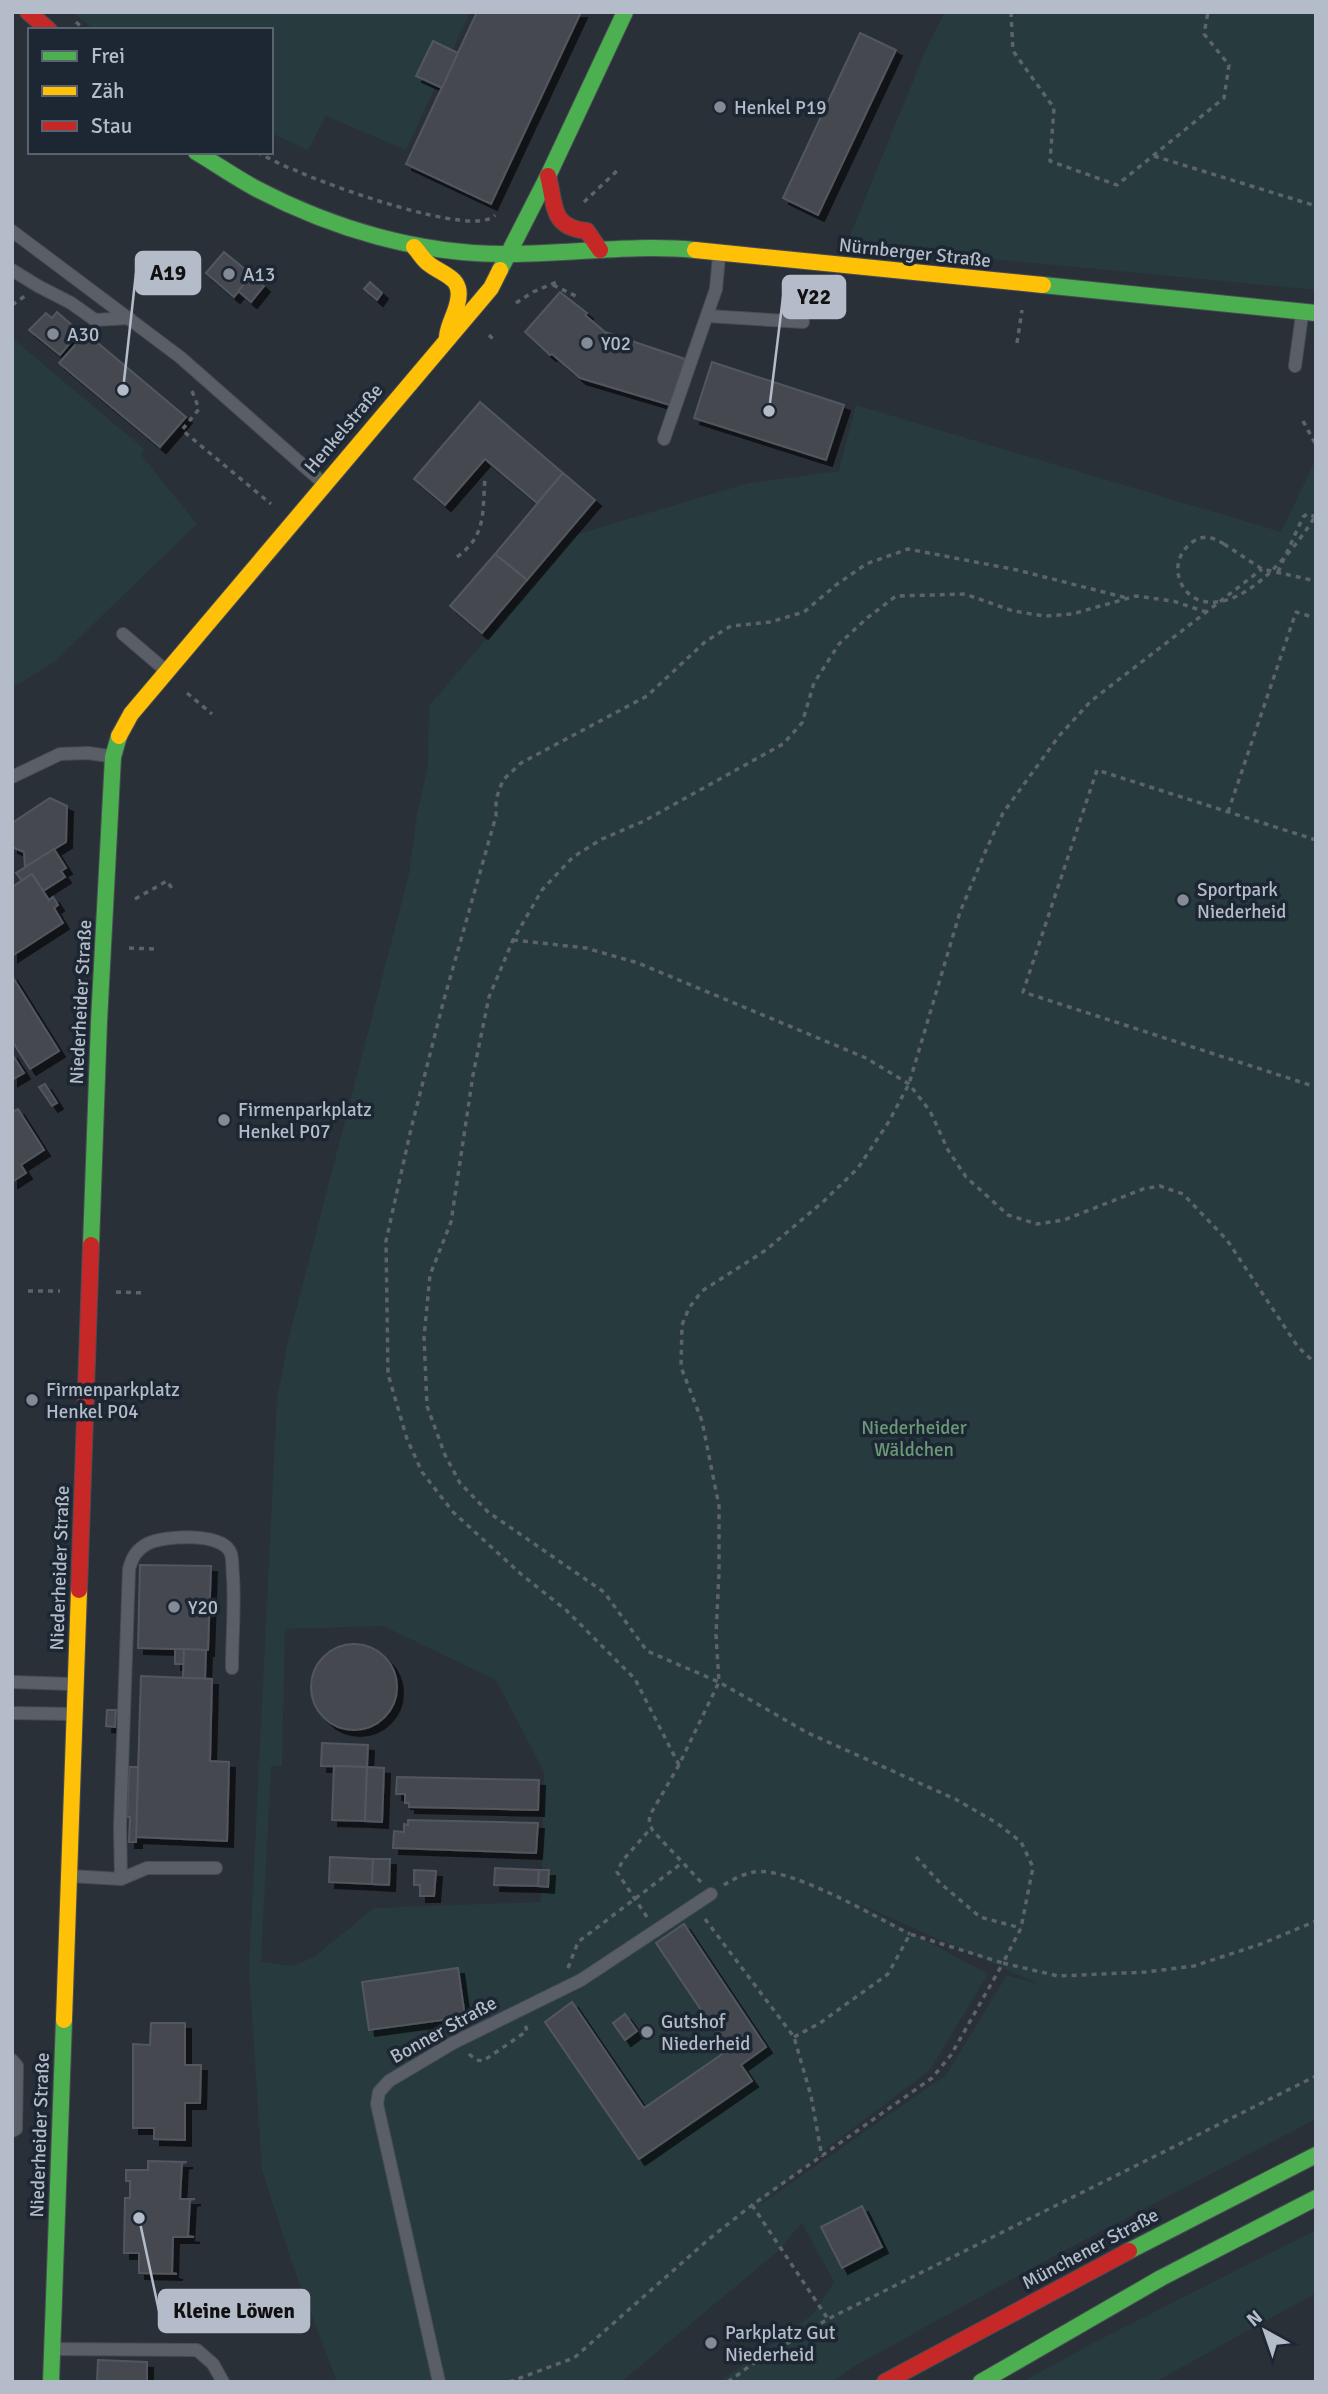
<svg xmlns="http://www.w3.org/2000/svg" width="1328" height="2394" viewBox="0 0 1328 2394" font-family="Signika,sans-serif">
	<defs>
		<filter id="shadow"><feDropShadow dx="6" dy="6" stdDeviation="0" flood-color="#0009"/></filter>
	</defs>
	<rect width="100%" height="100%" fill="#2a3038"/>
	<!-- green -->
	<g fill="#273a3e" fill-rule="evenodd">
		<polygon points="73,12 470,12 406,150 326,116 308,150 271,133 271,30 94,30"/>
		<polygon points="945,12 1316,12 1316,290 846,245 927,47"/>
		<polygon points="12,338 144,449 141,455 197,524 54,662 12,688"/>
		<path d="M856,405l425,127 35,-73v1660l-262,137 -201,111 -21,15h-113l94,-68 21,-32 -32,-59 -25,29 -156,130h-284l-45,-119 -30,-93 -13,-202 28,-569 11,-58 121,-467 8,-60 11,-47 1,-61 146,-171 174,-52 90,-12zM383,1626l113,54 48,92 -3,130 -167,6 -60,49 -21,9 -32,-4 10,-196h11l3,-137zM853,1901l188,84 -34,-10 -61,100 -189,132 74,-62 99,-75 58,-96z"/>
		<polygon points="1316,2230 1316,2293 1155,2382 1022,2382 1093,2343"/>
	</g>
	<!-- building -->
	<g fill="#444950" stroke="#52575f" stroke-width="2" filter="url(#shadow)">
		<polygon points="477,12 581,12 491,204 406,164"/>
		<polygon points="860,33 896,50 818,215 783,198"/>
		<polygon points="433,41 458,53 442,88 416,76"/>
		<polygon points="224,252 252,275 234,297 206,273"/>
		<polygon points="252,275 264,286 251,302 238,291"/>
		<polygon points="370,282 382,293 377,300 364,289"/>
		<polygon points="560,292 587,313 585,315 605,332 685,359 670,405 580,378 552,354 550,355 525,332"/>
		<polygon points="57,312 73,326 68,331 75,337 60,355 29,330 46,313 52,318"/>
		<polygon points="86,333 186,417 160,447 59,363"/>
		<polygon points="712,362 844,405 826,460 694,418"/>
		<polygon points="480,402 563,473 537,503 485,459 445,505 414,479"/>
		<polygon points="563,473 595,500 527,580 495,554"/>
		<polygon points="495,554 527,580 482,633 450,606"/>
		<polygon points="50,798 67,806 66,842 25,867 24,852 12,847 12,823"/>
		<polygon points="54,849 66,868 61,871 65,877 43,891 32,874 22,881 16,873"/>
		<polygon points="32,874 49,900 53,897 58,905 54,908 63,923 12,956 12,887"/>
		<polygon points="12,976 59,1051 30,1069 12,1041"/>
		<polygon points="12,1054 24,1073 12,1080"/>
		<polygon points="45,1084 57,1103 52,1106 39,1087"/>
		<polygon points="18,1109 44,1150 21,1165 26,1173 12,1182 12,1112"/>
		<polygon points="140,1565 211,1566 208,1650 138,1648"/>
		<circle cx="354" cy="1687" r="43"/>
		<rect x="175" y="1649" width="9" height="15"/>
		<polygon points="184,1649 206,1650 205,1679 183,1678"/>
		<polygon points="141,1676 212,1679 210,1761 229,1762 227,1841 136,1837"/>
		<polygon points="107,1710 116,1710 115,1727 106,1726"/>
		<polygon points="322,1743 368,1745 367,1767 321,1766"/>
		<polygon points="334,1766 367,1767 365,1821 332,1820"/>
		<polygon points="129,1767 138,1767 136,1842 129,1842 130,1817 127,1817"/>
		<polygon points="367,1767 384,1768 382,1822 365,1821"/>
		<polygon points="397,1777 539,1780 538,1810 409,1807 409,1803 405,1803 405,1794 396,1794"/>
		<polygon points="408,1820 538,1823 536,1853 393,1848 394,1831 404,1832 404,1824 408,1825"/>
		<polygon points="330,1857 373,1859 372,1884 329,1882"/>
		<polygon points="373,1859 390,1859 389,1885 372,1884"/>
		<polygon points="495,1868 539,1870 538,1886 494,1885"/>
		<polygon points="414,1870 436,1871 434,1896 420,1896 420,1885 414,1885"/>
		<polygon points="539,1870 549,1870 548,1887 538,1886"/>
		<polygon points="684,1924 766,2047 741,2065 752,2081 639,2159 545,2022 572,2002 644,2108 728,2050 656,1943"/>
		<polygon points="458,1968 465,2017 369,2030 362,1982"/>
		<polygon points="625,2014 637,2031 625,2040 613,2023"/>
		<polygon points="151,2023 185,2023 185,2065 201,2065 200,2103 185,2103 185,2140 154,2139 154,2128 133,2128 133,2044 150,2045"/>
		<polygon points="148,2161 187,2162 182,2163 180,2199 195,2199 190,2200 188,2236 194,2237 173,2237 172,2273 177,2274 139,2273 139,2253 124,2253 125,2198 130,2198 130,2181 126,2181 126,2170 148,2170"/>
		<polygon points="862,2206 882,2247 842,2268 821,2227"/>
		<polygon points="98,2360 147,2362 147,2382 97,2382"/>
	</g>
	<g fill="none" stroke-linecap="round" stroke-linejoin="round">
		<!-- lane casing -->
		<g stroke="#484c53" stroke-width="14">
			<g id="lane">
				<polyline points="12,231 180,357 322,482"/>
				<polyline points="12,270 38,286 71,303 95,320 129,318"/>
				<polyline points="708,316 803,322"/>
				<polyline points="1295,366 1302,315"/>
				<polyline points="664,439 716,289 719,256"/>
				<polyline points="123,634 164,669"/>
				<polyline points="12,777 60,754 88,753 109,756"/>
				<polyline points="12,1682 71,1684"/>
				<polyline points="12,1713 71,1714"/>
				<polyline points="70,1876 121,1879 147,1868 216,1868"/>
				<path d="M121,1879l-1,-53 9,-257c3,-11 7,-19 18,-25 17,-9 78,-12 84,10 2,7 1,15 2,22 2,30 -1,61 -1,92"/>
				<polyline points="12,2060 17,2066 16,2129 12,2131"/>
				<polyline points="54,2349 197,2350 213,2364 223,2382"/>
				<polyline points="439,2382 377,2104 379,2092 389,2081 453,2043 581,1980 711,1894"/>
			</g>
		</g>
		<!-- fast casing -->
		<g stroke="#484c53" stroke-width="18">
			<g id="fast">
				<path d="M196,152c20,12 39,25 59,36 78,41 166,67 254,66 62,0 124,-10 186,-4"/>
				<polyline points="500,270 548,176 625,12"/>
				<polyline points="1043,285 1316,313"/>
				<polyline points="91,1245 99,1022 113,757 119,736"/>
				<polyline points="1129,2251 1316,2155"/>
				<polyline points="51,2382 64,2020"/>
				<polyline points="981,2382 1161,2278 1316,2198"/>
			</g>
		</g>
		<!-- slow casing -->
		<g stroke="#484c53" stroke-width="18">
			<g id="slow">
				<path d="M414,247c5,5 9,13 15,17 15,12 36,13 28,41 -3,12 -9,20 -10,32"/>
				<polyline points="695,250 1043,285"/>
				<polyline points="119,736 131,714 491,288 500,270"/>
				<polyline points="64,2020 79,1590"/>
			</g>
		</g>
		<!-- jam casing -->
		<g stroke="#484c53" stroke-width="18">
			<g id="jam">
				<polyline points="28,12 49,30"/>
				<path d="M548,176c8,30 2,51 39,55l13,19"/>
				<polyline points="79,1590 91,1245"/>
				<polyline points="885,2382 1129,2251"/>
			</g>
		</g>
		<!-- path -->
		<g stroke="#5d636a" stroke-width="3.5" stroke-dasharray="5 5" stroke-linecap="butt">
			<polyline points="1011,12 1013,51 1054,108 1050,161 1117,185 1224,98 1229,65 1204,34 1208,12"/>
			<polyline points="76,22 85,30"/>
			<path d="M257,152c13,7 26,14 40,19 28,13 177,68 198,44"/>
			<polyline points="1154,156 1316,206"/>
			<polyline points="584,202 619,169"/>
			<polyline points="553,285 580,298"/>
			<polyline points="516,303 533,292 559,281"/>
			<polyline points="12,305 25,296"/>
			<polyline points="489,335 494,340"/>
			<polyline points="1017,343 1022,310"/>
			<polyline points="192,391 199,409 182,430 271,504"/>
			<polyline points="1303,421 1316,445"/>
			<polyline points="1224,544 1262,569 1316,581"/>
			<path d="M457,557c30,-22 25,-44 28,-78"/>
			<polyline points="1278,572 1303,517 1307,514 1316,517"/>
			<polyline points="187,693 212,714"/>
			<polyline points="1228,812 1296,612 1316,618"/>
			<polyline points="1316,840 1097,770 1023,992 1316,1087"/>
			<polyline points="135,899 167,881 173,890"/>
			<polyline points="513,940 586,948 638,963 866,1058 909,1084 930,1111 948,1150 966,1177 1008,1215 1037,1224 1064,1220 1143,1189 1160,1186 1183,1194 1227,1240 1298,1347 1316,1364"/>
			<polyline points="129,948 155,949"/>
			<polyline points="28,1291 60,1291"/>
			<polyline points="116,1292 146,1293"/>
			<polyline points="679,1765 635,1679 566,1610 522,1575 453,1512 422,1472 407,1439 388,1374 386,1241 411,1129 443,1003 496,816 496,799 503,780 521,763 647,696 706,641 731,626 770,622 804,612 836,585 866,564 908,549 1017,570 1127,598"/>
			<polyline points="916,1857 940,1883 980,1917 1021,1928"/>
			<polyline points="701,1882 653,1831 649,1823 650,1815 679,1765 719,1682 716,1635 719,1573 719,1506 702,1421 681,1367 682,1325 689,1308 702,1291 766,1250 824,1201 858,1168 888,1123 909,1084 960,912 986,850 1003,813 1059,736 1091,701 1262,569"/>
			<path d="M724,1885c9,-6 20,-11 30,-13 36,-6 121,45 156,62"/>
			<polyline points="647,1917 617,1872 623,1860 651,1828"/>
			<polyline points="705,1919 794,2037 811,2096 822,2157"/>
			<polyline points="568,1968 578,1942 682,1863"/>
			<polyline points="794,2037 820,2023 888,1974 910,1934 1003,1963 1021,1928 1033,1867 1021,1842 997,1823 955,1799 808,1733 719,1682 647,1651 604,1592 488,1512 460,1483 445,1455 427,1406 424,1337 430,1275 451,1222 473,1075 489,997 513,940 542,890 573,857 602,839 644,821 783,744 802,723 814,683 839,644 867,618 896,596 965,594 1013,611 1045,616 1072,614 1136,596 1173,601 1206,612"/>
			<polyline points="469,2054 476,2060 483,2061 527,2031 525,2024"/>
			<polyline points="752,2205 828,2319"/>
			<polyline points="509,2382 574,2358 709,2239 752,2205 932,2078 951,2055 1003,1963 1058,1976 1146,1972 1194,1966 1261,1944 1316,1921"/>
			<polyline points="728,2382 751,2365 828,2319 1316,2076"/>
		</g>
		<!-- lane -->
		<use href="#lane" stroke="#5a5e66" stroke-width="12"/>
		<!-- fast -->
		<use href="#fast" stroke="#4caf50" stroke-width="16"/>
		<!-- slow -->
		<use href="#slow" stroke="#ffc107" stroke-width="16"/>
		<!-- jam -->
		<use href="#jam" stroke="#c62828" stroke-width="16"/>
		<!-- path-bridge -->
		<path stroke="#5d636a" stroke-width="3.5" stroke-dasharray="5 5" stroke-linecap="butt" d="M1224,544c-10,-6 -19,-10 -30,-3 -31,20 -14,65 22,61 39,-3 81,-56 100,-87"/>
	</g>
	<!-- markers -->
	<g fill="#848b96" stroke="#1d2633" stroke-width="2.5">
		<circle cx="720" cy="107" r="7"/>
		<circle cx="229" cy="274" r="7"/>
		<circle cx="53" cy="334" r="7"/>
		<circle cx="587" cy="343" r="7"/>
		<circle cx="1183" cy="900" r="7"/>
		<circle cx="224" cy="1120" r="7"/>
		<circle cx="32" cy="1400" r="7"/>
		<circle cx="174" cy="1607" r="7"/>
		<circle cx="647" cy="2032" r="7"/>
		<circle cx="711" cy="2343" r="7"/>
	</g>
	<g text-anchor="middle" stroke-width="7" stroke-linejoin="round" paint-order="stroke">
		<!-- poi labels -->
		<g font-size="19" fill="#b4bcc9" stroke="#1d2633" text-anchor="start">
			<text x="734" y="114">Henkel P19</text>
			<text x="243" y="281">A13</text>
			<text x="67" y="341">A30</text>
			<text x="601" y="350">Y02</text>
			<text x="1197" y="896">Sportpark<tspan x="1197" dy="22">Niederheid</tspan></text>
			<text x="238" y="1116">Firmenparkplatz<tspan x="238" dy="22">Henkel P07</tspan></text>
			<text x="46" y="1396">Firmenparkplatz<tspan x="46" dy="22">Henkel P04</tspan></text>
			<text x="188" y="1614">Y20</text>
			<text x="661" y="2028">Gutshof<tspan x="661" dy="22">Niederheid</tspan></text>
			<text x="725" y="2339">Parkplatz Gut<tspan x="725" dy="22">Niederheid</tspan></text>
		</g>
		<!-- street labels -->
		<g font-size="19" fill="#b4bcc9" stroke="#1d2633">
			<text transform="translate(915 252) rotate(6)" y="7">Nürnberger Straße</text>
			<text transform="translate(343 428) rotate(-50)" y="7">Henkelstraße</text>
			<text transform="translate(80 1002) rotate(-87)" y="7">Niederheider Straße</text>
			<text transform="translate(59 1568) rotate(-88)" y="7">Niederheider Straße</text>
			<text transform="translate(443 2029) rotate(-29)" y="7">Bonner Straße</text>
			<text transform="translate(39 2135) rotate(-88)" y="7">Niederheider Straße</text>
			<text transform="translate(1090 2248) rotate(-28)" y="7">Münchener Straße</text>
		</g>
		<!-- park labels -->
		<g font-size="19" fill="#6b9a76" stroke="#1d2633">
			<text x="914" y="1434">Niederheider<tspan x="914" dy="22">Wäldchen</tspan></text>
		</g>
	</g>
	<!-- callouts -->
	<path fill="none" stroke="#b4bcc9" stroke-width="2.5" d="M123 390L136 273M769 411L783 297M139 2218L159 2311"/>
	<g fill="#b4bcc9" stroke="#1d2633" stroke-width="2.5">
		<circle cx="123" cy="390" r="7"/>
		<circle cx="769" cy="411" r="7"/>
		<circle cx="139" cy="2218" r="7"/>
	</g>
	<g fill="#b4bcc9" stroke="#b4bcc9" stroke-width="2.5">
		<rect x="136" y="252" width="64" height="42" rx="7"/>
		<rect x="783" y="276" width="62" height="42" rx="7"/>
		<rect x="159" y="2290" width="150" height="42" rx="7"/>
	</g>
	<g font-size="21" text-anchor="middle" font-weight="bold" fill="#111">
		<text x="168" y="280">A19</text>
		<text x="814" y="304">Y22</text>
		<text x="234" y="2318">Kleine Löwen</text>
	</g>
	<!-- border -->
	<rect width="1328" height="2394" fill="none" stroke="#b4bcc9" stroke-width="28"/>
	<!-- legend -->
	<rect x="28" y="28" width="245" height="126" fill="#1d2633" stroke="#59626f" stroke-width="2"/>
	<rect x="42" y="51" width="35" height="10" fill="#4caf50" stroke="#59626f" stroke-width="2"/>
	<text x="91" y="63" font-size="21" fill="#b4bcc9">Frei</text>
	<rect x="42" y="86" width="35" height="10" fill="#ffc107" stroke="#59626f" stroke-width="2"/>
	<text x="91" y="98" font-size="21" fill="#b4bcc9">Zäh</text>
	<rect x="42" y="121" width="35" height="10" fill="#c62828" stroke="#59626f" stroke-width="2"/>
	<text x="91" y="133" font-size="21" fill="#b4bcc9">Stau</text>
	<!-- north arrow -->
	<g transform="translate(1265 2331) rotate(320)" stroke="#1d2633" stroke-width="5" paint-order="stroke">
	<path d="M0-5L12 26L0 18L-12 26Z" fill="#b4bcc9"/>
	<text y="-10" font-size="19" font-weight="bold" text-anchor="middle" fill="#b4bcc9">N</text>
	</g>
</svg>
